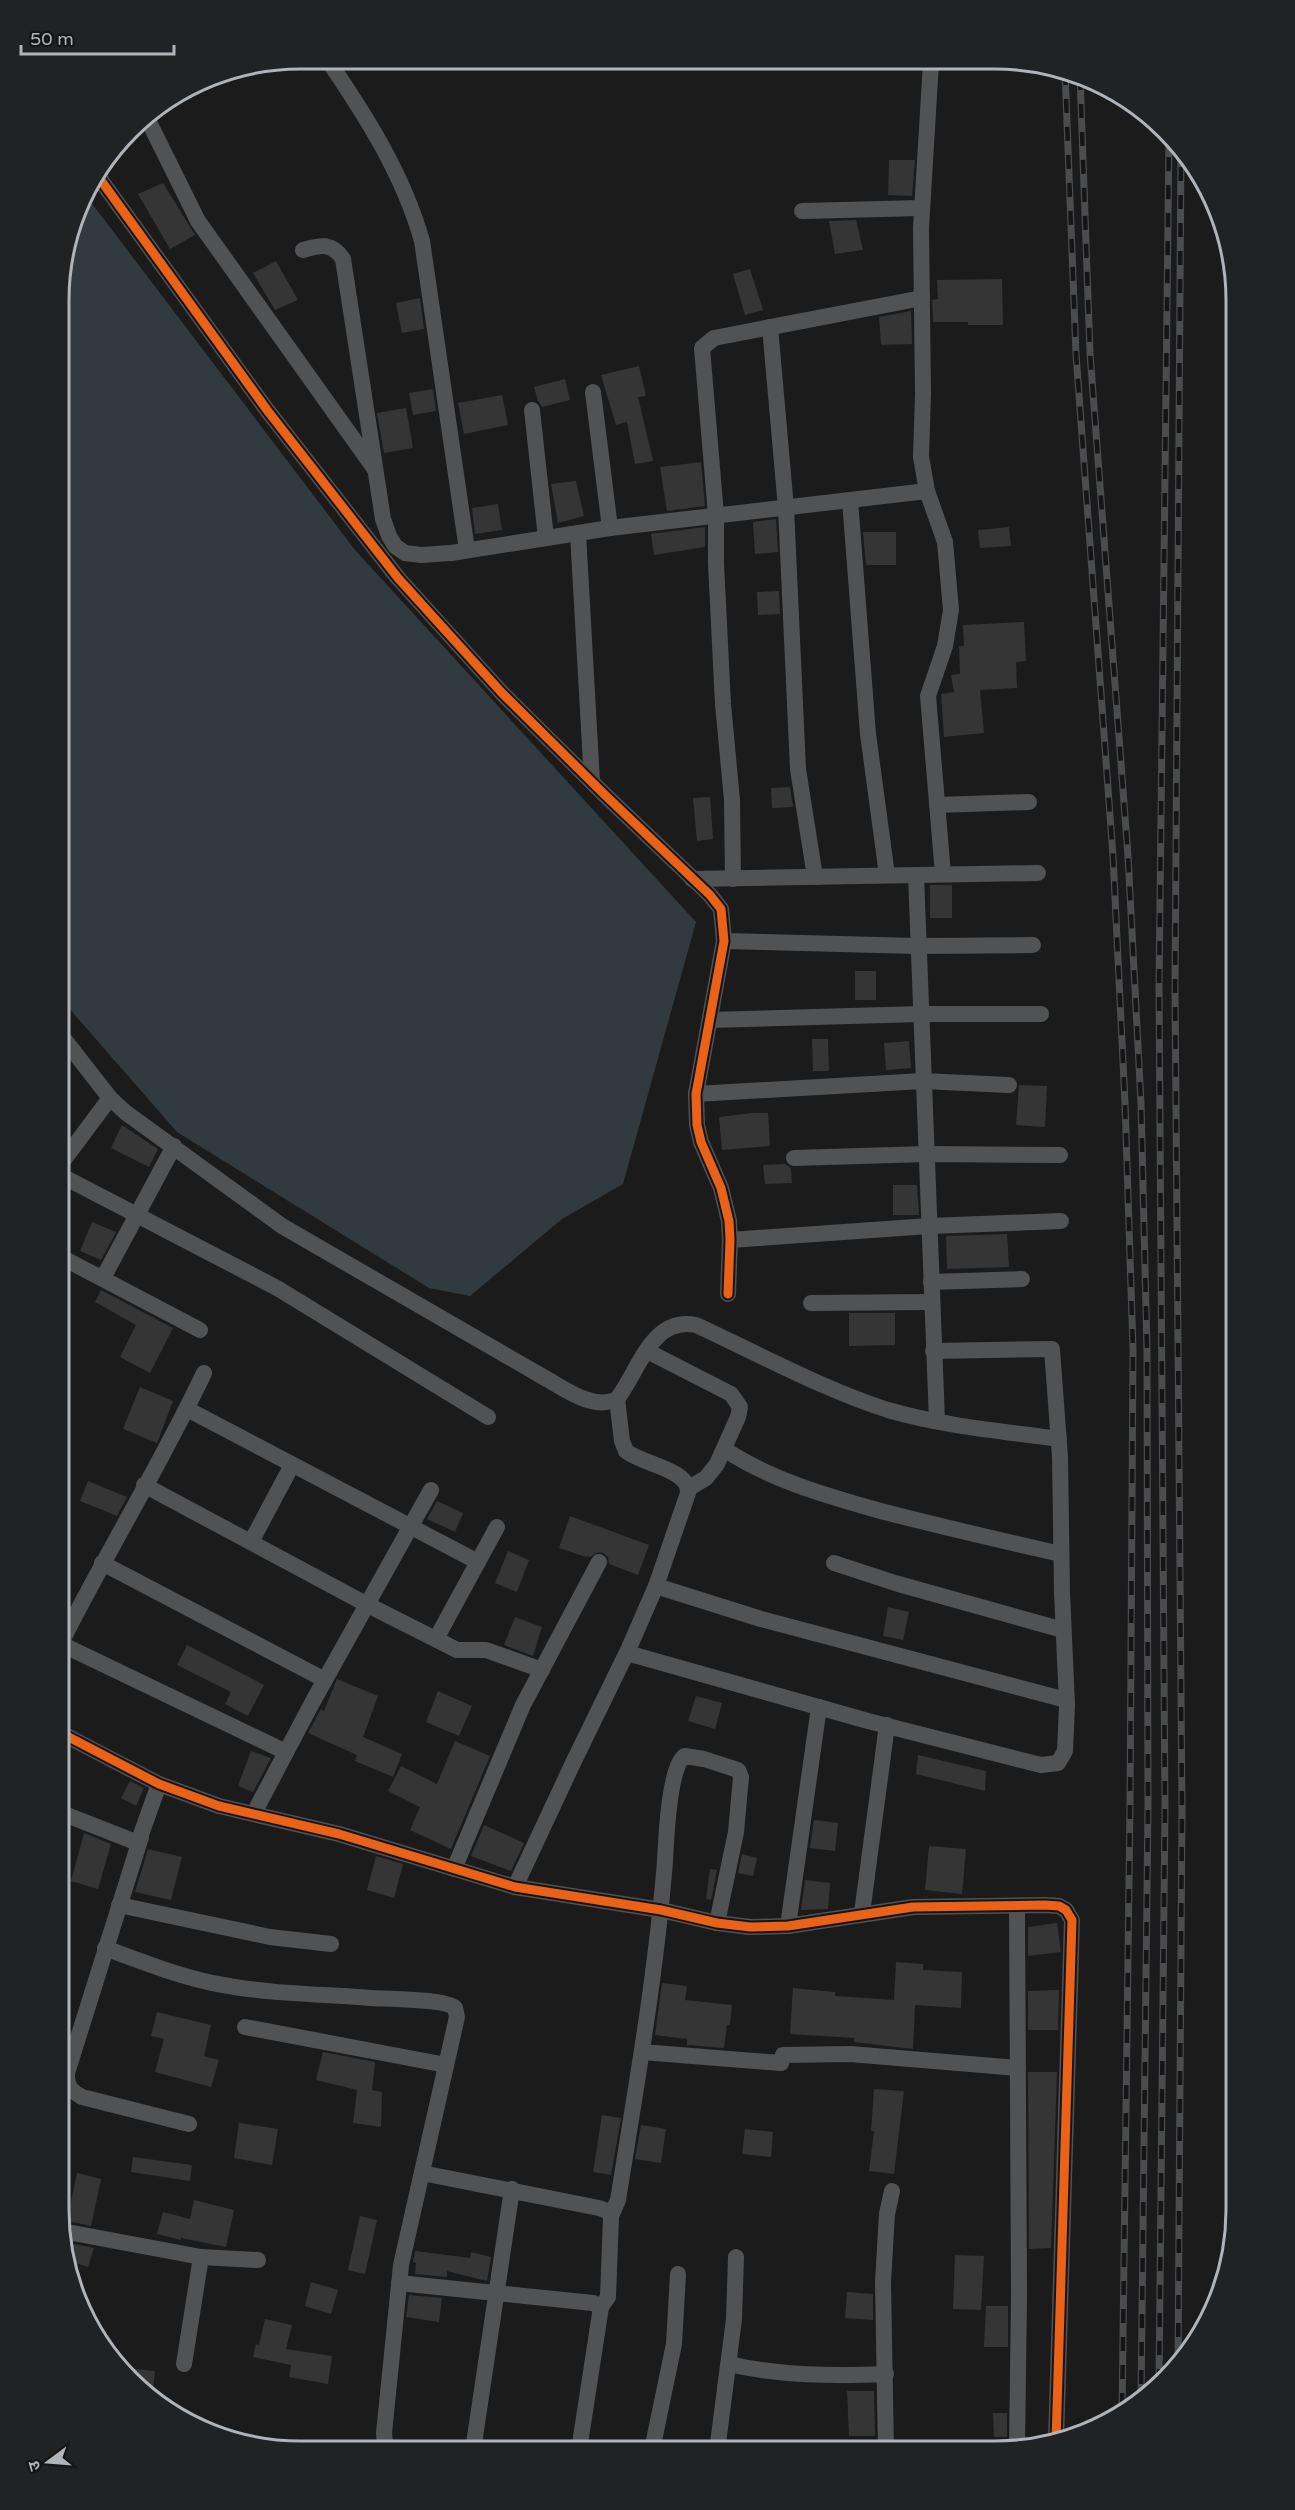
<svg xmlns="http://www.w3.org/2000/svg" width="1295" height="2510" viewBox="0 0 1295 2510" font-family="'Varela Round','Noto Sans Devanagari',sans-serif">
	<rect width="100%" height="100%" fill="#1b1b1b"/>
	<!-- water -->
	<polygon fill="#313a3e" points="84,193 355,550 696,922 623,1184 562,1219 470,1296 429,1288 177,1132 60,998 61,269"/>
	<!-- building -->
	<g fill="#353536">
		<polygon points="889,160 915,160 912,196 888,195"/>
		<polygon points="163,183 195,235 170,249 138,194"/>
		<polygon points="856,220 863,250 835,254 829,221"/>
		<polygon points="276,261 298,300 275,310 253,273"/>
		<polygon points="750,269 763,310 745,315 733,274"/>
		<polygon points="1002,279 1003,325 968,325 968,322 933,322 932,300 938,299 937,280"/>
		<polygon points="420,298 424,329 402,333 396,303"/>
		<polygon points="911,311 912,344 881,345 879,317"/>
		<polygon points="639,366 646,396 638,397 653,461 635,464 627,422 616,425 601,375"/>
		<polygon points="565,379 570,400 542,407 538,401 534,387"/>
		<polygon points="433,389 436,411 413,415 409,393"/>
		<polygon points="502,395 508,425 464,434 458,403"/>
		<polygon points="406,408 413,448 384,453 377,413"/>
		<polygon points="701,462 705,506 667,511 660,467"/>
		<polygon points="576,481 584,516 558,523 551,484"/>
		<polygon points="498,504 502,530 475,534 472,508"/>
		<polygon points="776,519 778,552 755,554 753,522"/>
		<polygon points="705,527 705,547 654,555 651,534"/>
		<polygon points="1009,527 1011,546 980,548 978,530"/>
		<polygon points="863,532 896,532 896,565 866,565"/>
		<polygon points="779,591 780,614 758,615 757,592"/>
		<polygon points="1024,622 1026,661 1016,662 1017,688 980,690 984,733 944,737 941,694 954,692 951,675 960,674 959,646 964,646 963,625"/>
		<polygon points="790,787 793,807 772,808 771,788"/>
		<polygon points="710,797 713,839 697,841 693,798"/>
		<rect x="930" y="885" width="22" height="33"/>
		<rect x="855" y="971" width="21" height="29"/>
		<polygon points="812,1039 828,1039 829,1071 813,1071"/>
		<polygon points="909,1041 911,1068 886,1070 884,1043"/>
		<polygon points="1019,1085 1047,1086 1045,1127 1016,1125"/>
		<polygon points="753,1113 768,1113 770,1146 722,1150 719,1117"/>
		<polygon points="122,1125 158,1149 149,1167 111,1148"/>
		<polygon points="785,1164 791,1168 792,1183 765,1184 763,1165"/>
		<polygon points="893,1185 917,1185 919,1215 893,1215"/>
		<polygon points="92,1222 116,1232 101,1260 80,1251"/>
		<polygon points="1007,1234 1009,1267 947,1269 946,1236"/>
		<polygon points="101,1290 173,1328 150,1373 120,1357 136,1325 95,1302"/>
		<polygon points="849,1313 895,1313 895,1345 849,1346"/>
		<polygon points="140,1387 173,1401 157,1443 123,1429"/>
		<polygon points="88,1481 127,1497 117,1516 80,1501"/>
		<polygon points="437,1501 463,1513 455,1532 427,1519"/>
		<polygon points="570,1516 649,1545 638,1575 609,1564 608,1557 603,1553 598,1552 590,1557 583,1556 559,1548"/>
		<polygon points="508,1551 529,1560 517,1592 495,1583"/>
		<polygon points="888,1607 909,1612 903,1640 883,1636"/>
		<polygon points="515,1617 542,1627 533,1656 504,1645"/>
		<polygon points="187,1645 264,1685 248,1716 225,1704 231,1692 177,1665"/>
		<polygon points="337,1679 378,1696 363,1737 402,1754 393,1777 355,1761 357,1755 308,1733 321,1709 324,1711"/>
		<polygon points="438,1691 472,1706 459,1736 426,1722"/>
		<polygon points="696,1696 722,1703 715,1729 688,1721"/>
		<polygon points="455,1741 490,1756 451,1849 410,1830 420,1807 388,1791 401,1766 437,1784"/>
		<polygon points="251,1751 271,1758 253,1792 238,1786"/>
		<polygon points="918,1755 986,1771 985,1791 916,1774"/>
		<polygon points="130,1781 144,1788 136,1806 121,1798"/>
		<polygon points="814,1820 838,1823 835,1851 810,1848"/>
		<polygon points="484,1825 524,1843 511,1871 471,1856"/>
		<polygon points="84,1833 111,1844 98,1889 71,1881"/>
		<polygon points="929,1846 966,1849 962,1894 925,1890"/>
		<polygon points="148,1849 182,1857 171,1900 135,1892"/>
		<polygon points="742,1854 757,1858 753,1876 738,1873"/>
		<polygon points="376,1856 403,1864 394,1898 367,1890"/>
		<polygon points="710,1869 717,1870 711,1900 706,1899"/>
		<polygon points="805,1880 830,1883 828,1909 801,1910"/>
		<polygon points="1057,1923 1061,1952 1028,1956 1028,1927"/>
		<polygon points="896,1962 923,1964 923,1970 962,1972 961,2008 915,2005 913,2049 854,2042 854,2038 790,2034 793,1988 835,1992 835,1996 894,2000"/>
		<polygon points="662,1983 687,1986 685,2000 732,2005 730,2025 727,2025 724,2048 687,2045 687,2039 655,2035"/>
		<polygon points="1059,1990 1058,2030 1028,2030 1028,1991"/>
		<polygon points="157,2012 211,2025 204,2056 219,2060 211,2087 155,2072 164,2039 151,2036"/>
		<polygon points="323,2052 375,2062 372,2090 382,2092 381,2127 353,2123 357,2090 316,2080"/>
		<polygon points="1028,2072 1057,2072 1051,2248 1029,2249"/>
		<polygon points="874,2089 904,2091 894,2174 869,2171 874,2131 871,2131"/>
		<polygon points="602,2115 621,2118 611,2175 593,2172"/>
		<polygon points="239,2123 278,2129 272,2165 234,2158"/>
		<polygon points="641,2125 666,2129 661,2163 635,2159"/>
		<polygon points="745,2129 773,2132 771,2157 742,2154"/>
		<polygon points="133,2157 192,2165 190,2181 131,2172"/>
		<polygon points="77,2173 101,2179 91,2226 67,2221"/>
		<polygon points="194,2200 234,2210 226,2247 181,2238 181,2240 157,2234 163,2212 190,2219"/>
		<polygon points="360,2216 377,2220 365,2274 348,2270"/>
		<polygon points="64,2242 94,2248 88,2267 67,2260"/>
		<polygon points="415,2251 470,2258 471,2252 491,2257 487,2281 447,2271 447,2277 415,2274 416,2263 413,2262"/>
		<polygon points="955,2255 984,2256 981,2310 953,2309"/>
		<polygon points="311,2282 338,2290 331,2314 305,2306"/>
		<polygon points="847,2292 873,2294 873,2320 845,2318"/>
		<polygon points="409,2295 442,2298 439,2322 406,2317"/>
		<polygon points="986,2306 1008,2306 1008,2347 984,2347"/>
		<polygon points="265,2319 292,2325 286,2349 332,2356 328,2384 289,2377 291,2365 253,2357 256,2344 259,2345"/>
		<polygon points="119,2367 155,2371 152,2399 141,2392"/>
		<polygon points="847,2391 874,2391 875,2436 849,2436"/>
		<polygon points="993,2413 1007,2413 1007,2437 994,2437"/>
	</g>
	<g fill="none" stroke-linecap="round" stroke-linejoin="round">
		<!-- minor -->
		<g stroke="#505254" stroke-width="16">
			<path d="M327,59c39,57 76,115 95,182l45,309"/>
			<polyline points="931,62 921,228 923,394 921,457 927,491 945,542 951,610 945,646 928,696 943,874"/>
			<polyline points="146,116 198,221 374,468"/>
			<polyline points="97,175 267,410 398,578 502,693 605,795 710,895 721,909 724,941 696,1094 697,1125 701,1142 721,1188 729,1221 730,1240 728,1294"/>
			<polyline points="802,211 922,208"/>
			<path d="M303,250c17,-5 29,-8 40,9l40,260 6,17 6,10 10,7 16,2 30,-2 159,-25 317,-37"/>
			<polyline points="770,327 786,508 798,769 815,877"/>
			<polyline points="593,392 610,528"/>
			<polyline points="532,410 546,538"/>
			<polyline points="850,500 868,734 887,875"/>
			<polyline points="578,533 592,782"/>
			<polyline points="937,805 1029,802"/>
			<polyline points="916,875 937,1421"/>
			<polyline points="692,879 1038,873"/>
			<polyline points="733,879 732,800 723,704 716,564 716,515 702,348 714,338 922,298"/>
			<polyline points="724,941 917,946 1033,945"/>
			<polyline points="710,1020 921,1014 1041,1014"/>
			<path d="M60,1034l50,64 15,14 157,114 263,152c20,11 49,33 72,21 22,-28 34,-83 79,-74 63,29 126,64 192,85 55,16 114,21 171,29"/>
			<polyline points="696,1094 923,1081 1009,1085"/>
			<polyline points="794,1158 926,1154 1060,1155"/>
			<polyline points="60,1165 110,1098"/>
			<polyline points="60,1175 277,1288 488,1417"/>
			<polyline points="730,1240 929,1226 1061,1221"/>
			<polyline points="59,1256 200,1330"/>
			<polyline points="103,1278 174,1146"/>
			<polyline points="931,1282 1022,1279"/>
			<polyline points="811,1303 931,1302"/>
			<polyline points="647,1351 731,1394 740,1407 738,1417 717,1464 706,1478 689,1488"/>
			<polyline points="187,1409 478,1562"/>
			<path d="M724,1449c47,31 100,46 153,61 61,16 122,30 184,44"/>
			<polyline points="144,1485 366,1604 457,1650 486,1650 542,1670"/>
			<polyline points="251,1542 292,1465"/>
			<polyline points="102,1563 325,1680"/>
			<polyline points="834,1563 895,1583 1063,1630"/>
			<polyline points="656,1586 761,1619 1066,1700"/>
			<polyline points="436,1639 497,1527"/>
			<polyline points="61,1644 286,1752"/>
			<path d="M59,1647c46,-92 101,-181 145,-274"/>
			<polyline points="627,1653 868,1721 1041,1765 1058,1763 1065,1751 1067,1705 1062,1592 1060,1457 1052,1349 933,1351"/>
			<polyline points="59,1732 159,1784 219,1806 339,1834 515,1887 661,1910 717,1923 750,1927 788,1926 913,1907 1045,1905 1059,1906 1066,1910 1072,1920 1056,2441"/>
			<polyline points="59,1812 138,1843 159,1784"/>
			<polyline points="254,1813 312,1703 431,1490"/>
			<path d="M141,1837l-74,236c0,14 3,17 15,24l107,27"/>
			<polyline points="454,1869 523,1705 599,1562"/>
			<path d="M515,1887l58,-124 56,-115 27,-62 32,-93c2,-24 -47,-29 -62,-42l-4,-10 -5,-42"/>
			<polyline points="119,1905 270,1937 331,1944"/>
			<polyline points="862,1913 887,1725"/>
			<polyline points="788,1926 819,1707"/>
			<path d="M105,1948c38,14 78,30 118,37 48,9 98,9 147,13 16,1 76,1 85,10l2,9 -56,248 -17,168 1,11 11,6"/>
			<polyline points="245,2027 446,2065"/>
			<polyline points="642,2052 781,2063 783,2055 850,2054 1018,2068"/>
			<path d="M611,2216l7,-16c18,-113 38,-225 47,-339 1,-19 4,-97 20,-105l19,3 34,11 3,7 -5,55 -19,91"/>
			<polyline points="62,2231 201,2257 258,2260"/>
			<polyline points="399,2283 593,2303 601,2307 608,2297 611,2216 610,2212 599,2208 422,2173"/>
			<polyline points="184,2364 201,2257"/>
			<path d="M729,2364c51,12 104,12 157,10"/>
			<polyline points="1017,2448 1019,2296 1017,1906"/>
			<polyline points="473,2450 512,2189"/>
			<polyline points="579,2450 601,2307"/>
			<polyline points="652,2450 674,2344 678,2274"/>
			<polyline points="717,2451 734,2319 736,2257"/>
			<polyline points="886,2451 883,2282 887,2214 892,2191"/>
		</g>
		<!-- rail casing -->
		<g stroke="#4b4c4d" stroke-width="7">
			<g id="rail">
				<polyline points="1065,71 1076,354 1113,856 1125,1103 1133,1349 1130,1805 1122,2414"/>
				<polyline points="1080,76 1090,353 1128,856 1141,1103 1147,1350 1148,1807 1141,2399"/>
				<polyline points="1178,2365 1182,1810 1175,990 1181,150"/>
				<polyline points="1159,2383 1165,1808 1159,988 1169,136"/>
			</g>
		</g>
		<!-- rail -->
		<use href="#rail" stroke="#151517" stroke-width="4.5" stroke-dasharray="14" stroke-linecap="butt"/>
		<!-- cycleway casing -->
		<g stroke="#151517" stroke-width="13">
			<g id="cycleway">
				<polyline points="97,175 267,410 398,578 502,693 605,795 710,895 721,909 724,941 696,1094 697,1125 701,1142 721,1188 729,1221 730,1240 728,1294"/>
				<polyline points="59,1732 159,1784 219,1806 339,1834 515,1887 661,1910 717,1923 750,1927 788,1926 913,1907 1045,1905 1059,1906 1066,1910 1072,1920 1056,2441"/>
			</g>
		</g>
		<!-- cycleway -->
		<use href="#cycleway" stroke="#ea6118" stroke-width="9"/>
	</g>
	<!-- crop -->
	<path d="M0 0H1295V2510H0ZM300 69H995A231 231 0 0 1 1226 300V2210A231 231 0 0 1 995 2441H300A231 231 0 0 1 69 2210V300A231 231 0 0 1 300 69Z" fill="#212224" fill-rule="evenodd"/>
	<path fill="none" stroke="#aeb4ba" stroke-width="3" d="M300 69H995A231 231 0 0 1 1226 300V2210A231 231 0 0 1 995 2441H300A231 231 0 0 1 69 2210V300A231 231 0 0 1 300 69Z"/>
	<!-- north arrow -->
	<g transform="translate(48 2462) rotate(254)" stroke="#151517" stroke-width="4.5" paint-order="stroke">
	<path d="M0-4.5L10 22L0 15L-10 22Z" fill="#aeb4ba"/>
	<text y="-9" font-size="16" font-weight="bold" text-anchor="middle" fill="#aeb4ba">उ</text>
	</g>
	<!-- scale -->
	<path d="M21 45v9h153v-9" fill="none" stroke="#aeb4ba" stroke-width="3"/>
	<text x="30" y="45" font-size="18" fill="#aeb4ba" stroke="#151517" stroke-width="4.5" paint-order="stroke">50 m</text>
</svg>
